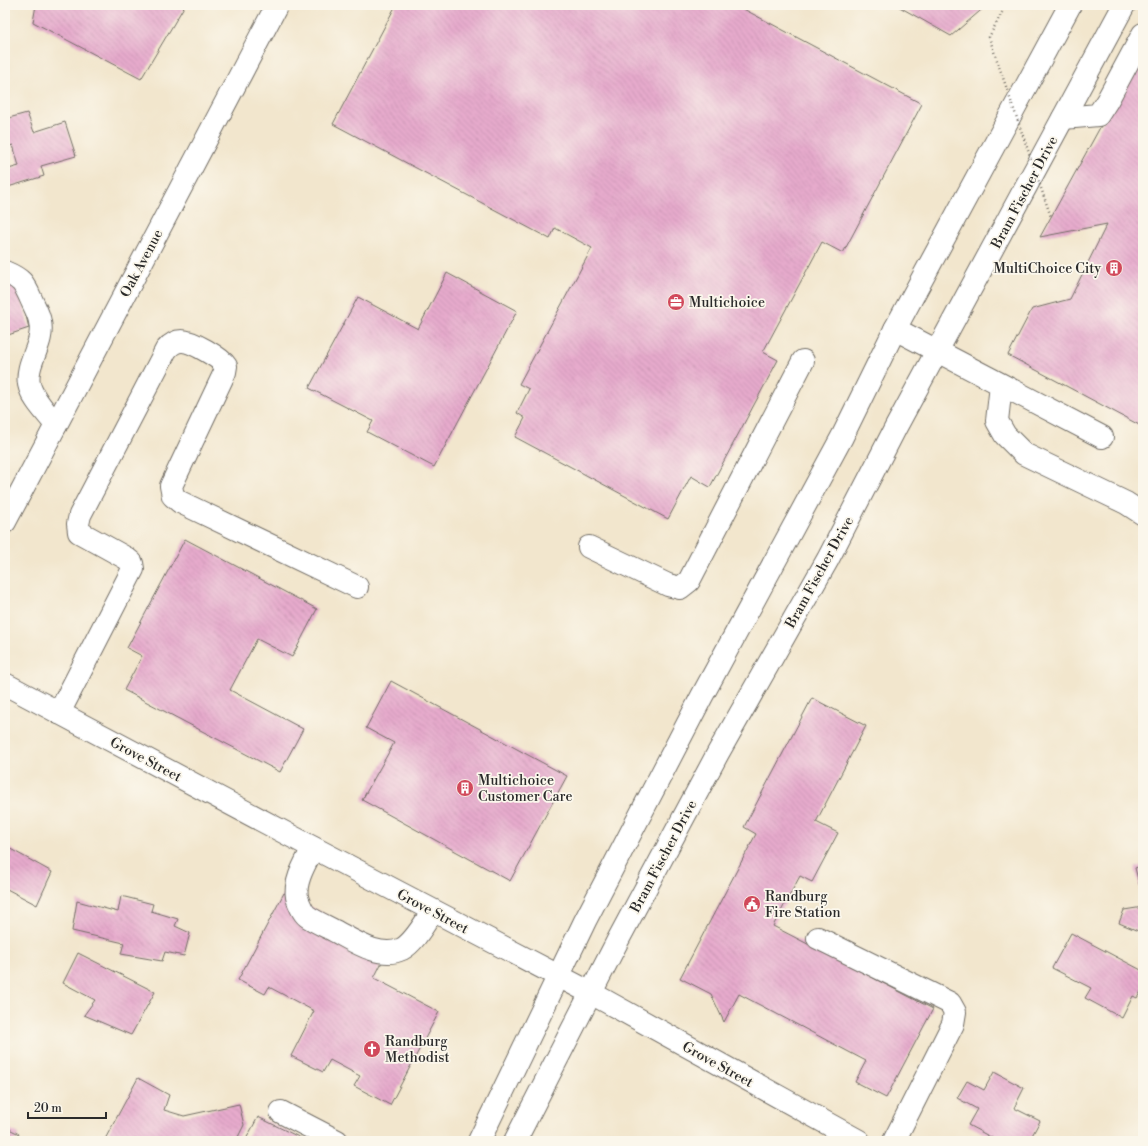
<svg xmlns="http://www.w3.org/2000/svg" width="1148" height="1146" viewBox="0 0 1148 1146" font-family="'Libre Bodoni',serif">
	<defs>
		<pattern id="building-back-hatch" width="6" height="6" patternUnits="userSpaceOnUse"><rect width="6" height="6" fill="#e6aacc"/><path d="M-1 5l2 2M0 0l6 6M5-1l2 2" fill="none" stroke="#c592af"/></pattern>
	</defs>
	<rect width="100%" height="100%" fill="#fbf7ec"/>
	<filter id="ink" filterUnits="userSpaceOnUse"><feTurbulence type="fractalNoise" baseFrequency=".025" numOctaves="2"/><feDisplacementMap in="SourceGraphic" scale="8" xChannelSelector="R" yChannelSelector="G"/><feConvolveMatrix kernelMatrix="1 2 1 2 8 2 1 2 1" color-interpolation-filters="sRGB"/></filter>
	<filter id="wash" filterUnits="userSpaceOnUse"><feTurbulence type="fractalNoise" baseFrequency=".012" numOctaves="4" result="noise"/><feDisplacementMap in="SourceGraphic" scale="16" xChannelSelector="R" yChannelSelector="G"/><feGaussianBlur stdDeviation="0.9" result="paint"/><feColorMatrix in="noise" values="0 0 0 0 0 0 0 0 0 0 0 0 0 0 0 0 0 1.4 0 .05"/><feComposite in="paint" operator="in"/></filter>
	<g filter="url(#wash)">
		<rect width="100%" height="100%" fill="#f2e6cd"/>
		<g id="blocks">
			<!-- building -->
			<g fill="url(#building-back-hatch)">
				<polygon points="36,5 185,5 141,79 33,22"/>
				<polygon points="396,5 736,5 922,104 843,253 822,242 763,352 778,360 710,487 691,476 668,519 515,437 525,418 517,413 529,389 519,384 592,248 555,228 550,239 333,124"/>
				<polygon points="896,5 987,5 951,36"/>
				<polygon points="1143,49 1143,427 1008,355 1032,309 1070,299 1107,224 1040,237"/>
				<polygon points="27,113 34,132 65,122 76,156 41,166 44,176 8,187 5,170 19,166 13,145 6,147 5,119"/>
				<polygon points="447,273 517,311 434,467 367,432 373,421 309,388 358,297 418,329"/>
				<polygon points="17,279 29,328 5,336 5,284"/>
				<polygon points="185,539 317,609 292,657 257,639 230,690 303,729 280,772 124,690 142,656 127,648"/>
				<polygon points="391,681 567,776 510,881 362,800 394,743 366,728"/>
				<polygon points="812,698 866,726 816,822 838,833 812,882 800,876 773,926 933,1009 886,1098 855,1082 866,1061 739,994 724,1022 711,994 680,978 756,834 744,827"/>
				<polygon points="5,846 52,872 37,905 5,888"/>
				<polygon points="1143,865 1143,895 1142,895 1135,868"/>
				<polygon points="284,893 389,948 374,978 439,1012 390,1105 354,1086 360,1076 330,1060 323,1072 291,1056 314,1011 269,987 265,994 238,980"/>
				<polygon points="121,896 153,904 151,911 178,919 175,926 190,933 184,956 165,952 162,961 121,954 124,943 72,931 77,901 118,912"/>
				<polygon points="1143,907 1143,933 1119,923 1124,910"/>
				<polygon points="1071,933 1143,971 1143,988 1137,998 1133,996 1122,1018 1085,998 1091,988 1052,968"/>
				<polygon points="78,953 155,992 131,1035 84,1015 95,1000 63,983"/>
				<polygon points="994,1072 1024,1088 1014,1108 1040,1121 1029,1141 998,1141 968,1125 977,1109 957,1098 967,1081 984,1090"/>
				<polygon points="138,1078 169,1095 164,1110 184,1116 239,1104 244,1125 236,1141 104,1141"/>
				<polygon points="258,1117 307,1141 245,1141"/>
				<polygon points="5,1127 19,1134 15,1141 5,1141"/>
			</g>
		</g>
	</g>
	<g filter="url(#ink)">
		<use href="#blocks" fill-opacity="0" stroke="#716c64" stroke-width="1"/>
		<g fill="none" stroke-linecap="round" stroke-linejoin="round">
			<!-- minor casing -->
			<g stroke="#716c64" stroke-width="24">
				<g id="minor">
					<polyline points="1063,118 1098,115 1107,101 1143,34"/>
					<path d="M5,272c17,7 19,11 26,27 3,7 8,15 9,23 5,22 -15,40 -11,62 3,15 18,29 27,41"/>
					<polyline points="895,329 1102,437"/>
					<polyline points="1001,385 997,421 1005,435 1024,454 1126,503 1143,514"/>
					<polyline points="5,522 277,5"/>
					<polyline points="589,547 668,585 680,588 689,581 803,361"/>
					<polyline points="5,684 291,836 591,993 859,1141"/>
					<path d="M59,713l74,-144 -1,-6 -6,-5 -47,-26 -1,-8 2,-9 86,-165c4,-5 10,-9 16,-9 10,0 39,17 44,25l-1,6 -54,114 2,10 7,6 177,85"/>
					<path d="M313,848c-7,14 -19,33 -16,49 1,5 6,16 10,19 7,5 16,9 24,13 20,10 48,31 71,20 13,-7 23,-27 31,-38"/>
					<polyline points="818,938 950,1003 955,1012 953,1024 894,1141"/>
					<polyline points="281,1112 337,1141"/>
				</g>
			</g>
			<!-- major casing -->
			<g stroke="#716c64" stroke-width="24">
				<g id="major">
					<polyline points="479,1141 585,921 702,696 842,437 895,329 1070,5"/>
					<polyline points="515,1141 618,940 718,753 828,559 896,427 1124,5"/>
				</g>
			</g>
			<!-- minor -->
			<use href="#minor" stroke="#fff" stroke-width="22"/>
			<!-- major -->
			<use href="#major" stroke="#fff" stroke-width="22"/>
			<!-- path-bridge -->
			<polyline stroke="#716c64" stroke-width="2.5" stroke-dasharray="1 3" stroke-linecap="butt" points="1006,5 989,37 1051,217"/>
		</g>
	</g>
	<!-- icons -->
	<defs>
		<g id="building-disc" transform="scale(0.9)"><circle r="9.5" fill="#d1495b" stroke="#fbf7ec"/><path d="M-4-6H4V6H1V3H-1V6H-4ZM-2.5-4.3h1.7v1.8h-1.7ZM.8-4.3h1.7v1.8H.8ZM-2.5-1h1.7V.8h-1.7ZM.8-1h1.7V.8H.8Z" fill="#fff"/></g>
		<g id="office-disc" transform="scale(0.9)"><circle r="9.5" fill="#d1495b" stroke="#fbf7ec"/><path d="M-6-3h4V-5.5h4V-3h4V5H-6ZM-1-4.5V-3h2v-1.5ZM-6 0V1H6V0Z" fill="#fff"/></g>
		<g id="civic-disc" transform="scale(0.9)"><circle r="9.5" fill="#d1495b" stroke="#fbf7ec"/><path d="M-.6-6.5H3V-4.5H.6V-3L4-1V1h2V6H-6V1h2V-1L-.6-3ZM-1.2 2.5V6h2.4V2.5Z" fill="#fff"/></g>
		<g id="church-disc" transform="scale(0.9)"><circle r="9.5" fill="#d1495b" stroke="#fbf7ec"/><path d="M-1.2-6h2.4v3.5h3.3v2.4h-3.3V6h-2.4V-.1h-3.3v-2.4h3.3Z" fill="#fff"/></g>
	</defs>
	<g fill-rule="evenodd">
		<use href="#building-disc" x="1114" y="268"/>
		<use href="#office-disc" x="676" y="302"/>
		<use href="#building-disc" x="465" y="788"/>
		<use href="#civic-disc" x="752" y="904"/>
		<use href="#church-disc" x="372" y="1049"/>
	</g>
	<g text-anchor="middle" stroke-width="3.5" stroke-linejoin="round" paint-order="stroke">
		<!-- street labels -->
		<g font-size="14" fill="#2b2b2b" stroke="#fbf7ec">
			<text transform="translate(1024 192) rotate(-62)" y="5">Bram Fischer Drive</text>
			<text transform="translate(141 263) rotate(-62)" y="5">Oak Avenue</text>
			<text transform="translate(819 572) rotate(-61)" y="5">Bram Fischer Drive</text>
			<text transform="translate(146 759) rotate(28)" y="5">Grove Street</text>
			<text transform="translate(663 856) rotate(-62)" y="5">Bram Fischer Drive</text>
			<text transform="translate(433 911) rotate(28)" y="5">Grove Street</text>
			<text transform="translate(718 1064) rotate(29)" y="5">Grove Street</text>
		</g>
		<!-- poi labels -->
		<g font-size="14" fill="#2b2b2b" stroke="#fbf7ec" text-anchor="start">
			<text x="1101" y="273" text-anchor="end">MultiChoice City</text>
			<text x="689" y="307">Multichoice</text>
			<text x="478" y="785">Multichoice<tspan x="478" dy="16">Customer Care</tspan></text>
			<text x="765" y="901">Randburg<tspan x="765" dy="16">Fire Station</tspan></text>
			<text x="385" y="1046">Randburg<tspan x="385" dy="16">Methodist</tspan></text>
		</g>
	</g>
	<!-- margin -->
	<rect width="1148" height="1146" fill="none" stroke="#fbf7ec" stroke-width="20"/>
	<!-- scale -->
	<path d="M28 1112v6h78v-6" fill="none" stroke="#2b2b2b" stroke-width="2"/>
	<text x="34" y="1112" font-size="12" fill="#2b2b2b" stroke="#fbf7ec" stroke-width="3" paint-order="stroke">20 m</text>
</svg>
